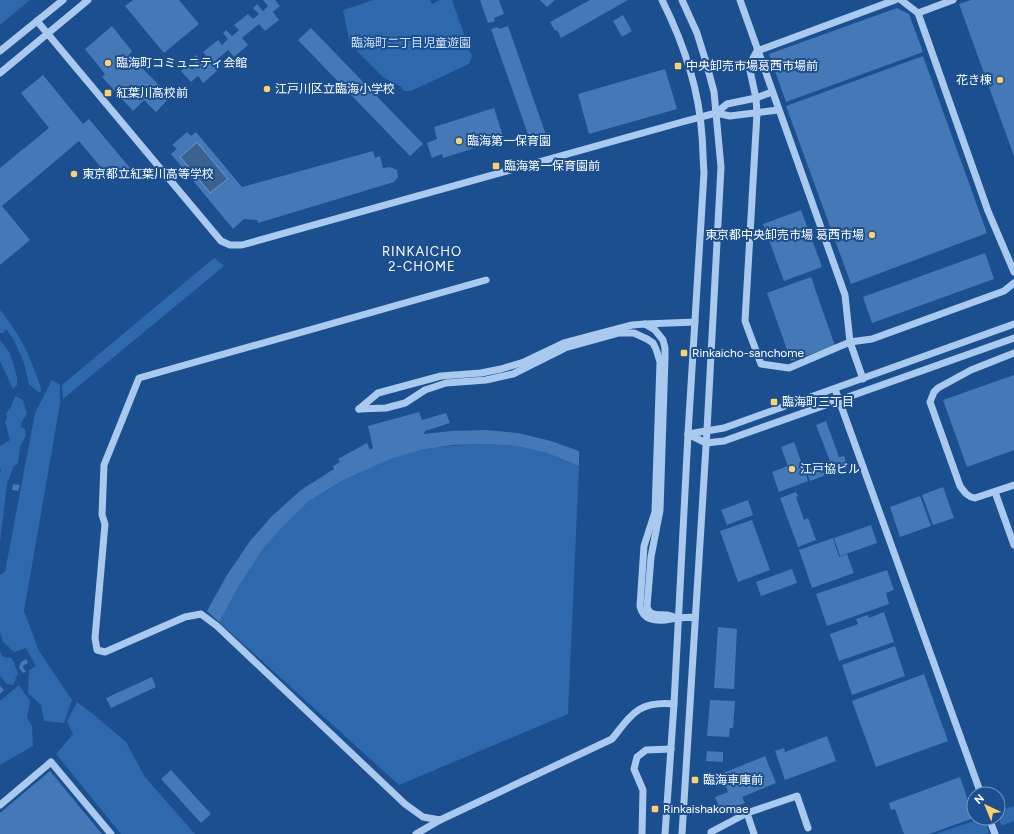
<svg xmlns="http://www.w3.org/2000/svg" width="1014" height="834" viewBox="0 0 1014 834" font-family="Figtree,'Noto Sans JP',sans-serif">
	<rect width="100%" height="100%" fill="#1b4f8f"/>
	<!-- green -->
	<g fill="#2e69ad">
		<polygon points="0,0 30,0 0,25"/>
		<polygon points="373,0 430,0 432,4 440,0 452,0 472,57 469,64 411,91 405,91 400,86 384,78 350,44 343,10"/>
		<polygon points="214,258 224,266 63,399 62,385"/>
		<path d="M0,310c16,19 27,39 35,62 3,7 6,13 6,20h-3l-9,-8 -5,-21 -10,-23 -8,-11 -3,4h-3z"/>
		<polygon points="0,340 10,353 17,377 17,385 13,389 0,361"/>
		<polygon points="52,380 60,385 60,404 24,611 39,651 72,700 64,723 44,721 41,705 28,693 29,670 36,666 26,648 14,652 3,642 0,632 0,575 5,572 35,413"/>
		<polygon points="15,396 23,400 27,414 21,423 21,427 25,429 26,435 20,447 18,464 14,466 7,483 0,543 0,475 1,469 0,469 0,446 10,440 5,422 7,418 6,413 11,407"/>
		<path d="M485,444l31,2 31,7 32,13 -11,248 -169,71 -180,-163c14,-25 26,-51 44,-73 14,-17 30,-37 48,-50 32,-22 73,-41 110,-49 21,-4 42,-5 64,-6z"/>
		<polygon points="0,651 3,657 12,658 18,673 13,685 7,684 0,676"/>
		<polygon points="19,685 30,701 27,718 32,726 33,746 0,765 0,701"/>
		<polygon points="77,702 93,714 126,742 145,777 195,834 121,834 56,754 73,734 67,721"/>
		<polygon points="1014,806 1014,821 1001,826 998,811"/>
		<polygon points="983,818 985,818 989,833 986,834 935,834"/>
	</g>
	<!-- water -->
	<polygon fill="#3c6290" stroke="#9cc4f0" points="197,142 228,179 210,193 180,157"/>
	<!-- building -->
	<g fill="#4478b7" fill-rule="evenodd">
		<polygon points="133,0 179,0 199,24 164,53 125,6"/>
		<polygon points="263,0 275,0 280,6 273,12 279,20 265,31 259,24 242,38 248,45 234,57 228,50 212,64 217,71 203,83 198,76 191,82 181,71 188,65 192,70 197,65 192,59 196,55 202,61 207,57 203,52 218,40 222,45 228,39 223,33 226,30 232,36 239,30 234,25 248,14 253,19 259,14 253,8 257,4 263,11 268,6"/>
		<polygon points="480,0 499,0 504,14 494,18 495,21 488,23"/>
		<polygon points="540,0 555,0 547,7"/>
		<polygon points="590,0 628,0 561,38 557,30 555,31 550,22"/>
		<polygon points="971,0 1014,0 1014,156 959,4"/>
		<polygon points="897,8 909,14 923,52 786,102 769,54"/>
		<polygon points="623,15 632,31 622,37 613,21"/>
		<polygon points="112,26 132,51 129,55 164,90 167,87 174,93 156,112 144,100 133,111 102,77 105,74 85,49"/>
		<polygon points="508,26 546,135 536,138 537,141 531,143 491,29 498,27 499,29"/>
		<polygon points="311,28 423,144 410,156 298,40"/>
		<polygon points="923,56 987,233 851,284 786,106"/>
		<polygon points="665,69 677,109 589,134 578,94"/>
		<polygon points="43,75 83,124 89,119 130,168 113,182 79,141 2,206 30,240 0,265 0,168 49,128 21,93"/>
		<polygon points="494,108 504,139 443,158 442,154 432,158 427,143 437,139 434,127"/>
		<path d="M187,132l4,4 5,-4 46,55 131,-36 2,7 5,-2 3,12 7,-1 7,3 1,7 -4,5 -136,41 -1,-3 -13,-1 -11,10 -62,-75 6,-5 -5,-4zM197,142l31,37 -18,14 -30,-36z"/>
		<polygon points="801,210 822,267 784,281 763,224"/>
		<polygon points="985,253 994,279 872,323 863,297"/>
		<polygon points="811,277 835,346 791,361 767,293"/>
		<polygon points="1014,375 1014,450 967,467 943,400"/>
		<polygon points="419,412 422,420 446,413 450,423 425,431 424,434 452,431 486,430 518,433 551,441 579,451 579,466 547,453 516,446 485,444 453,445 421,450 390,459 343,480 310,500 283,526 262,550 240,584 219,622 207,611 227,575 250,541 272,516 301,490 334,469 333,466 340,462 338,459 367,443 370,450 373,448 368,426"/>
		<polygon points="826,421 839,457 844,456 848,467 810,481 806,470 830,461 816,425"/>
		<polygon points="794,442 808,481 779,492 772,472 788,466 781,447"/>
		<polygon points="13,484 20,485 18,491 12,490"/>
		<polygon points="943,487 954,518 933,525 922,495"/>
		<polygon points="796,492 798,496 796,497 804,520 808,518 816,540 798,547 780,498"/>
		<polygon points="920,496 931,526 900,537 890,507"/>
		<polygon points="748,500 753,515 727,525 721,510"/>
		<polygon points="752,520 770,570 738,582 720,531"/>
		<polygon points="871,525 877,543 840,556 834,538"/>
		<polygon points="833,538 839,557 847,554 854,573 812,588 799,550"/>
		<polygon points="792,569 797,583 761,596 756,582"/>
		<polygon points="887,570 894,590 886,593 889,604 827,626 816,594"/>
		<polygon points="884,612 894,642 839,661 830,634 858,624 856,619 868,615 869,618"/>
		<polygon points="718,627 737,629 734,689 714,688"/>
		<polygon points="895,646 905,676 852,695 842,665"/>
		<polygon points="26,659 28,663 24,665 23,667 26,672 23,673 19,668 21,662"/>
		<polygon points="924,674 948,741 876,767 852,701"/>
		<polygon points="152,677 156,687 111,708 106,698"/>
		<polygon points="0,686 4,690 0,694"/>
		<polygon points="710,700 735,701 733,728 730,728 729,737 707,736"/>
		<polygon points="827,736 836,761 785,780 775,751 784,748 785,752"/>
		<polygon points="707,751 723,752 723,762 706,761"/>
		<polygon points="765,756 776,783 742,797 745,803 721,812 715,797 728,792 721,774"/>
		<polygon points="171,770 211,814 201,823 161,779"/>
		<polygon points="50,771 102,834 0,834 0,813"/>
		<polygon points="960,777 974,818 929,834 904,834 895,809 891,810 889,803"/>
	</g>
	<g fill="none" stroke-linecap="round" stroke-linejoin="round">
		<!-- minor -->
		<g stroke="#a9c9ee" stroke-width="7">
			<path d="M662,0c21,42 37,88 40,136 1,12 1,25 2,37l-16,261 -14,270 -9,130"/>
			<polyline points="682,0 697,33 706,62 714,92 721,167 707,430 682,834"/>
			<polyline points="740,0 845,295 850,342 789,368 761,364 745,321 757,113 756,98 749,66 757,51 895,0"/>
			<polyline points="901,0 918,13 988,211 1014,272"/>
			<polyline points="918,13 953,0"/>
			<polyline points="37,21 221,241 230,245 242,245 682,122 716,113 727,104 756,98 772,92"/>
			<polyline points="0,51 63,0"/>
			<polyline points="0,73 88,0"/>
			<polyline points="716,113 730,116 778,110"/>
			<path d="M486,280l-347,98 -35,87 -2,50 3,9 -10,114 2,12 8,2 80,-35 16,-3 16,12 188,178 18,13 17,3 172,-81c20,-25 26,-38 62,-35"/>
			<polyline points="645,324 695,322"/>
			<path d="M1014,353l-43,17 -33,18 -4,4 -4,10 30,84c5,7 8,11 15,12l39,-13"/>
			<polyline points="863,379 850,342 872,339 1004,291 1014,283"/>
			<polyline points="835,389 981,794"/>
			<path d="M359,409l27,-1 19,-5 20,-13 21,-7 40,-3 27,-6 52,-26 54,-15h15l13,6 6,4 3,6 4,13 -5,150 -11,34 -4,60c4,18 23,15 36,12 6,-1 13,0 19,-1"/>
			<path d="M359,409l19,-16 63,-17 40,-3 20,-4 23,-7 40,-19 68,-18 13,-1 10,6 8,10 2,8v10l-5,152 -9,47 -4,50c3,10 12,7 20,8 4,1 7,2 10,3"/>
			<polyline points="688,434 706,443 724,441 1014,338"/>
			<polyline points="688,434 724,428 1014,324"/>
			<polyline points="995,492 1014,545"/>
			<polyline points="0,805 51,762 111,834"/>
			<polyline points="747,813 797,796 808,828"/>
			<polyline points="989,818 995,834"/>
			<polyline points="416,834 440,820"/>
			<polyline points="642,834 643,790 634,769 637,757 646,750 671,749"/>
			<polyline points="711,834 711,832 747,813 754,834"/>
		</g>
	</g>
	<!-- markers -->
	<g fill="#ffd166" stroke="#1b4f8f" stroke-width="1.5">
		<circle cx="108" cy="63" r="4"/>
		<rect x="674" y="62" width="8" height="8" rx="2"/>
		<circle cx="1000" cy="80" r="4"/>
		<circle cx="267" cy="89" r="4"/>
		<rect x="104" y="89" width="8" height="8" rx="2"/>
		<circle cx="459" cy="141" r="4"/>
		<rect x="492" y="162" width="8" height="8" rx="2"/>
		<circle cx="74" cy="174" r="4"/>
		<circle cx="872" cy="235" r="4"/>
		<rect x="680" y="349" width="8" height="8" rx="2"/>
		<rect x="770" y="398" width="8" height="8" rx="2"/>
		<circle cx="792" cy="469" r="4"/>
		<rect x="691" y="776" width="8" height="8" rx="2"/>
		<rect x="651" y="805" width="8" height="8" rx="2"/>
	</g>
	<g text-anchor="middle" stroke-width="4" stroke-linejoin="round" paint-order="stroke">
		<!-- park labels -->
		<g font-size="12" fill="#cfe3fa" stroke="#1b4f8f">
			<text x="411" y="47">臨海町二丁目児童遊園</text>
		</g>
		<!-- poi labels -->
		<g font-size="12" fill="#fff" stroke="#1b4f8f" text-anchor="start">
			<text x="116" y="67">臨海町コミュニティ会館</text>
			<text x="686" y="70">中央卸売市場葛西市場前</text>
			<text x="992" y="84" text-anchor="end">花き棟</text>
			<text x="275" y="93">江戸川区立臨海小学校</text>
			<text x="116" y="97">紅葉川高校前</text>
			<text x="467" y="145">臨海第一保育園</text>
			<text x="504" y="170">臨海第一保育園前</text>
			<text x="82" y="178">東京都立紅葉川高等学校</text>
			<text x="864" y="239" text-anchor="end">東京都中央卸売市場 葛西市場</text>
			<text x="692" y="357">Rinkaicho-sanchome</text>
			<text x="782" y="406">臨海町三丁目</text>
			<text x="800" y="473">江戸協ビル</text>
			<text x="703" y="784">臨海車庫前</text>
			<text x="663" y="813">Rinkaishakomae</text>
		</g>
		<!-- neighbourhood labels -->
		<g font-size="13" letter-spacing="1" fill="#fff" stroke="#1b4f8f">
			<text x="422" y="256">RINKAICHO<tspan x="422" dy="15">2-CHOME</tspan></text>
		</g>
	</g>
	<!-- north arrow -->
	<g transform="translate(986 806) rotate(316)"><circle r="19" fill="#1b4f8f" stroke="#7695bc"/>
	<path d="M0-3L7 15L0 10L-7 15Z" fill="#ffd166"/>
	<text y="-6" font-size="11" font-weight="bold" text-anchor="middle" fill="#ffffff">N</text>
	</g>
</svg>
